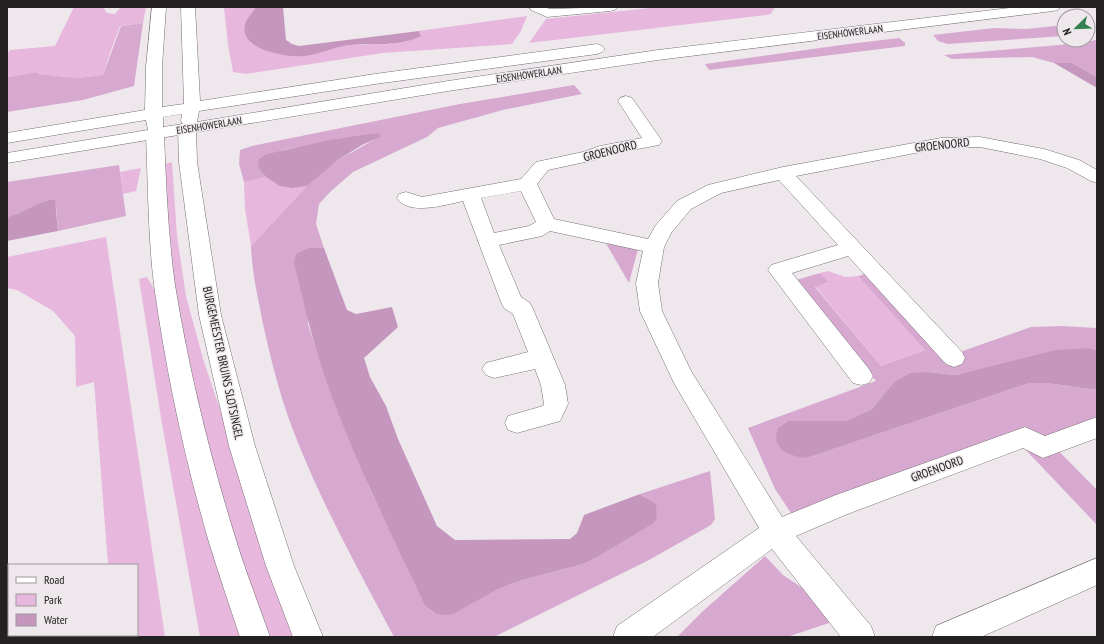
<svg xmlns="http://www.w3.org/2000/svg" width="1104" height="644" viewBox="0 0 1104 644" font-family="'PT Sans Narrow',sans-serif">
	<rect width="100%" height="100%" fill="#eee8ed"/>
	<!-- green -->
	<g fill="#e7b7de">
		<polygon points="74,7 103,7 107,13 115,14 121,7 146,7 143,23 120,26 110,53 103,75 77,78 39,74 36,72 7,77 7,54 10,50 55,46"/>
		<polygon points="224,7 256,7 245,25 251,43 274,53 349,45 391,44 421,35 419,31 527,16 521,31 512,44 383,53 246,74 233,72 228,45"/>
		<polygon points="659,7 775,7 771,14 766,15 529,43 546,19"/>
		<polygon points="172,162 177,236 186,296 204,362 225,424 268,571 293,637 267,637 224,505 199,405 182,328 171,266 167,215 165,164"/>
		<polygon points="141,168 136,191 123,194 120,172"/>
		<path d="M266,177c16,10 22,11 41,9l-56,60 -6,-37 -1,-27z"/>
		<polygon points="106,237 165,637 113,637 113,635 137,635 137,565 108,565 94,382 76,387 75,336 53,311 17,290 7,288 7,257"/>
		<polygon points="828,271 845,277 858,276 925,350 881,366 815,286 827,283 820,273"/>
		<polygon points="147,277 158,296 242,637 200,637 162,424 139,279"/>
	</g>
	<!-- forest -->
	<g fill="#d8a9d0">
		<polygon points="143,23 134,86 83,100 7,112 7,77 36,72 39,74 77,78 103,75 121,26"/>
		<polygon points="1064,25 1064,36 948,44 938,41 933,35 994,28 1026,29"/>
		<polygon points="899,38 905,43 905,46 709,70 705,64 849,44"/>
		<polygon points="1097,40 1097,77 1072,63 1054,63 1032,57 952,59 944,55 1059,45"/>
		<path d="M574,85l8,9 -79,16 -65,18 -11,9 -74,35 -23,20 -11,12 -3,20 8,24h-15l-1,76 21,64 41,101 55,117 10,7 84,-32 64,-17 13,-6 57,-34c9,-13 -1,-24 -13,-30l70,-23 5,48 -4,6 -62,35 -155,77h-100c-36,-68 -74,-136 -101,-207 -13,-34 -22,-70 -30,-106 -5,-26 -11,-51 -12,-78l56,-60 17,-15 14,-11 41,-23 -4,-4 -92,17 -25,18 8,9 -22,5 -5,-18 1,-14 12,-4 208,-42z"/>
		<path d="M119,165l7,51 -68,15 -2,-24 -8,-7c-15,4 -27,14 -41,17v-35z"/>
		<polygon points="604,240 638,249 629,283"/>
		<polygon points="820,273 828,282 815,287 881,366 925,350 858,276 869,273 960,352 1031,327 1062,326 1097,328 1097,350 1089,348 1022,360 956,375 929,372 893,383 872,409 846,421 790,421 807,458 1029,383 1046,383 1097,390 1097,419 1045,437 1097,490 1097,525 1023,447 793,516 775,489 748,428 876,381 793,281"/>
		<polygon points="765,556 783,575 823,602 829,623 787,637 677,637 703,611"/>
	</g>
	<!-- water -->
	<g fill="#c697be">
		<path d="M256,7h27l3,33 6,4 7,2 120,-15 2,5c-22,11 -48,7 -72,9 -15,2 -29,9 -44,11 -16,2 -66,-5 -60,-31 1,-6 8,-13 11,-18z"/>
		<polygon points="1054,63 1072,63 1097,77 1097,88"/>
		<polygon points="375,133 380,134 380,137 362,145 338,160 307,186 292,188 280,186 266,177 258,168 259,159 267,154 330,140"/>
		<path d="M48,200h7l3,31 -51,10v-24c14,-3 26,-13 41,-17z"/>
		<path d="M309,248h15l23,62 9,4 36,-7 6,20 -34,31 6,19 16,29 12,33 39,87 18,14 115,-1 7,-6 7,-18 56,-21 16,10 1,14 -4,6 -57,34 -13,6 -64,17 -23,9 -43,24 -9,1 -9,-2 -10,-7c-34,-72 -69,-143 -96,-217 -15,-42 -25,-84 -35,-127l2,-8z"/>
		<path d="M1089,348l8,2v40l-51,-7h-17l-222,75c-19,-2 -36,-9 -29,-30l11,-7h57l26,-12 21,-26 17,-10 19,-1 27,3 100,-25z"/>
	</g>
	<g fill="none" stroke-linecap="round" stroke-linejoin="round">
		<!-- minor casing -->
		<g stroke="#757074" stroke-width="1">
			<g id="minor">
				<polygon points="529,7 547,7 549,9 617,7 615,10 610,11 547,17 531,10"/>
				<path d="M626,96l6,2 30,43 -3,4 -54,10 -11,5 -46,10 -11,14 17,35 94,20 8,-14 21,-24 31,-16 75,-18 158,-29 39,-1 64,12 35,11 18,10v13l-6,-2 -24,-13 -27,-9 -60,-12 -39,1 -145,28 166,176 3,6 -3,6 -8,3 -8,-3 -98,-108 -56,17 77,96 4,7 -4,7 -8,2 -8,-2 -85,-113 3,-5 67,-20 -59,-65 -58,13 -30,16 -20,24 -7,14 -6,36 4,28 29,60 91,146 54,-22 189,-68 20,9 52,-19v21l-54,20 -20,-10 -178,67 -49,21 75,90 4,11h-34l-69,-88 -119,88h-40l4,-11 142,-98 -85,-145 -34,-72 -4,-28 7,-32 -93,-20 -8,5 -43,9 22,52 9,6 3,6 32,76 3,19 -8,17 -43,12 -9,-3 -3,-7 3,-7 35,-10 1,-2 -3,-19 -6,-16 -41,9 -8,-3 -4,-6 4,-6 42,-11 -15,-38 -9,-6 -3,-6 -38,-101c-18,4 -55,15 -66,-3l2,-4 7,-2 16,5 99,-18 15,-17 47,-10 17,-6 42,-8 -24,-37 2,-3zM521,191l15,31 -7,4 -35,7 -13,-35z"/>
				<polygon points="187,123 193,124 196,128 197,162 221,315 255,446 294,566 323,637 293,637 266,566 229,446 199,315 179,162 178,128 181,124"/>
				<path d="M155,129l6,1 3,4c2,50 4,101 11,151 14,86 35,172 61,255 10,33 23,65 34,97h-30c-11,-33 -22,-65 -32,-98 -24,-83 -42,-168 -54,-254 -6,-50 -6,-101 -8,-151l3,-4z"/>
				<polygon points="1097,558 1097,585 981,637 932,637 936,626"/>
			</g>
		</g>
		<!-- major casing -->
		<g stroke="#757074" stroke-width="1">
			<path id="major" d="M152,7h14l-4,60v40l22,-3 -3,-97h14l5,94 175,-27 222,-30 5,2 3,3 -3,3 -5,2 -222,30 -176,27 -2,11 251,-41 210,-31 360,-43h42l-2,3 -5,1 -395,49 -210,31 -441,72v-10l141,-23 -2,-10 -139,23v-10l138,-23 1,-43zM182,114l-1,7 2,3 -20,3v-10z"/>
		</g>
		<!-- minor -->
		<use href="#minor" fill="#fff" fill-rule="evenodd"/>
		<!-- major -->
		<use href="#major" fill="#fff" fill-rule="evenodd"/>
	</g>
	<g text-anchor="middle" stroke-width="3" stroke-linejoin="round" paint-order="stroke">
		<!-- far-street labels -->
		<g font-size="10" fill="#232122" stroke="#eee8ed">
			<text transform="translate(850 32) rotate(-7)" y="4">EISENHOWERLAAN</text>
			<text transform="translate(529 74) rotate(-8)" y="4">EISENHOWERLAAN</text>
			<text transform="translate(209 125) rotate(-9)" y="4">EISENHOWERLAAN</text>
		</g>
		<!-- street labels -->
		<g font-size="12" fill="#232122" stroke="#eee8ed">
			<text transform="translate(942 145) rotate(-6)" y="4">GROENOORD</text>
			<text transform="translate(610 151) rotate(-14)" y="4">GROENOORD</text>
			<text transform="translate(223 363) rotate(78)" y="4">BURGEMEESTER BRUINS SLOTSINGEL</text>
			<text transform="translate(937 469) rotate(-20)" y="4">GROENOORD</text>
		</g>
	</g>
	<!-- border -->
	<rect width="1104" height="644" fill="none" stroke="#232122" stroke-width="16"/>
	<!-- legend -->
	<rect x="8" y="564" width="130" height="72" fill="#eee8ed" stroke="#9d989c"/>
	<rect x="16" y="577" width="20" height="6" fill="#ffffff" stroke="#9d989c"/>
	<text x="44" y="584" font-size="12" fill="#232122">Road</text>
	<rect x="16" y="594" width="20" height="12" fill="#e7b7de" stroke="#9d989c"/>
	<text x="44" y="604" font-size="12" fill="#232122">Park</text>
	<rect x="16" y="614" width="20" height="12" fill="#c697be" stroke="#9d989c"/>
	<text x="44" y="624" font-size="12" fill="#232122">Water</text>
	<!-- north arrow -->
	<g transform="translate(1076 28) rotate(247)"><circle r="19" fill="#eee8ed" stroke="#9d989c"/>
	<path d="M0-3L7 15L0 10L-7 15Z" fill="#34804f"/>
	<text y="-6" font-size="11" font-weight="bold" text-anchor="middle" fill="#232122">N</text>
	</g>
</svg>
